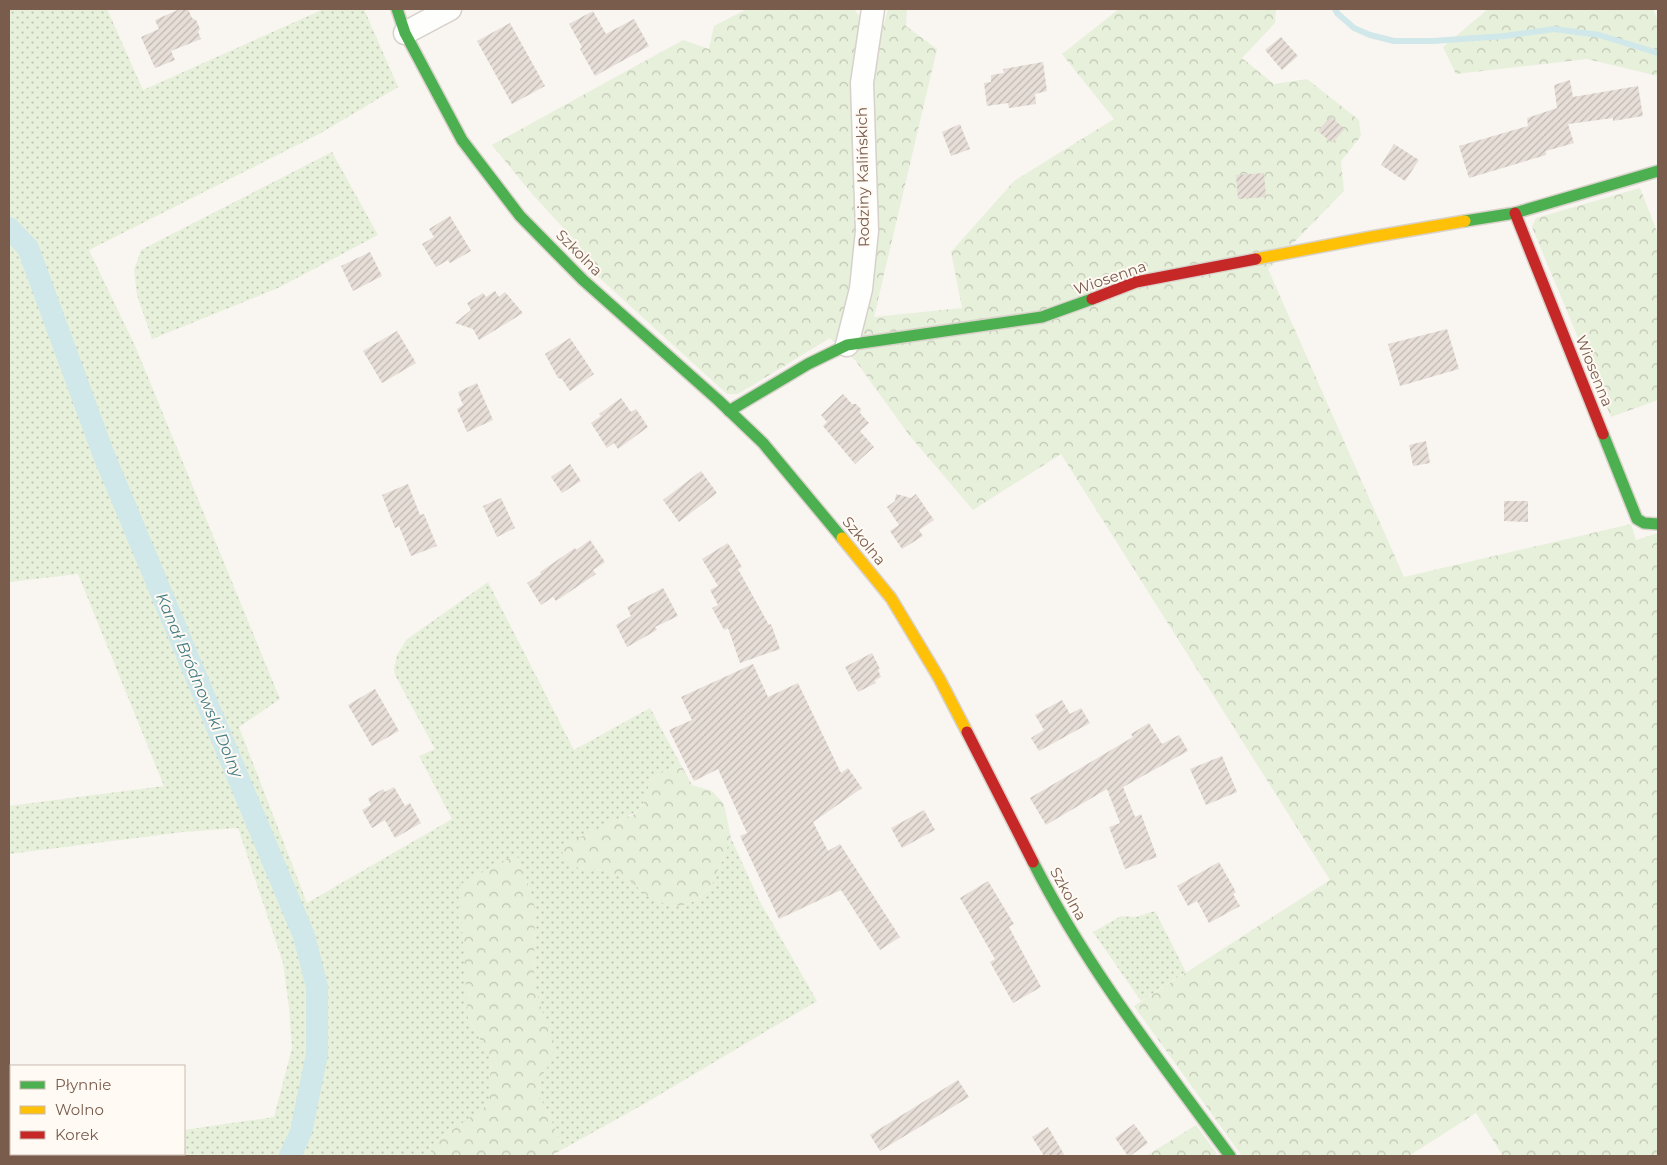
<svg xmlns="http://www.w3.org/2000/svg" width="1667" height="1165" viewBox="0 0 1667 1165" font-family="Montserrat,sans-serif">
	<defs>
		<pattern id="grass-dots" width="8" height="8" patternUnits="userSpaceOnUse" patternTransform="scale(1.25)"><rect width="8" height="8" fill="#e7f0db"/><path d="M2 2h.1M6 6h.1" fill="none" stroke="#c0c6b4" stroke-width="1.8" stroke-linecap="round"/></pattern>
		<pattern id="forest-crowns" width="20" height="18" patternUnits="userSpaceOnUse" patternTransform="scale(1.25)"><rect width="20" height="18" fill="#e7f0db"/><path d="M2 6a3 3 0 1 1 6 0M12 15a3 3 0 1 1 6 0" fill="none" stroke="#c0c6b4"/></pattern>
		<pattern id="building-hatch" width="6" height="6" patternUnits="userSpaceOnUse" patternTransform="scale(1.25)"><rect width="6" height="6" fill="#e6ded7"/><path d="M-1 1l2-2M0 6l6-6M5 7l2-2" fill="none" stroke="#bfb7b1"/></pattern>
	</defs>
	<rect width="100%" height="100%" fill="#f9f5f0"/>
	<!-- grass -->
	<g fill="url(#grass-dots)">
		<path d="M9,9h98l36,81 181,-81h40l34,78 -77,46 -232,117 47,98 144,351 -41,28 68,176 145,-84 -33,-63 16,-7 -40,-74 -1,-6 3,-14 9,-15 82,-58 86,168 76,-42 30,55 -29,16c-9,30 -7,33 -39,42l-34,47 25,2 26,10 20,17 39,7 11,-6 13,-13 19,-47 28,62 58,101 -173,103 -81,45 -15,-37 -10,-17 2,-19 11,-14 -17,-81 1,-73 -6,-21 -13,-33 -48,164 23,41 -2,46 -59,41 2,10h-423l11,-2h164v-24l90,-13 18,-69 -3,-41 -6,-44 -45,-135 -55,4 -174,22v-48l155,-20 -86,-212 -69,8z"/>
		<polygon points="332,152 378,235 278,288 152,339 137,295 134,270 141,250"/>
		<polygon points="1155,911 1186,972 1141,1001 1093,932 1121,916 1136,917"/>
	</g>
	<!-- forest -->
	<g fill="url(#forest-crowns)">
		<polygon points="747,9 854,9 860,17 884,24 888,9 907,9 906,26 937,49 874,317 962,308 951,252 1014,181 1114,119 1062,54 1119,9 1276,9 1275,23 1242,58 1274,84 1307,79 1359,120 1361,136 1341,161 1344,191 1268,269 1404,577 1631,524 1636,540 1658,533 1658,1156 1503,1156 1476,1113 1409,1156 1242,1156 1134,1006 1330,880 1061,454 973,510 909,435 855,360 830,338 738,394 727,394 571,252 580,246 533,195 492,145 683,40 709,49 714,26"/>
		<polygon points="1488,9 1653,9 1658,21 1658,76 1587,59 1456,74 1443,47"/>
		<polygon points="1640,188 1658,234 1658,400 1611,417 1532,227 1536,218"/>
		<polygon points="680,763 692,785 712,791 724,804 731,838 712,885 699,898 688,904 672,907 649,897 629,880 603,870 578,868 564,858 561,847 612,821 633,815 643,805 651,779"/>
		<polygon points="516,854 529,887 535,908 534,981 540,1005 554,1042 554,1051 551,1063 540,1076 538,1095 548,1112 563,1149 550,1156 432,1156 430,1146 489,1104 491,1059 468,1018 459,885"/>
		<polygon points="1196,1125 1217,1154 1213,1156 1146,1156"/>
	</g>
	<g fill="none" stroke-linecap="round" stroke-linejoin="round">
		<!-- stream -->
		<polyline stroke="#d0e8ea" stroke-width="6" points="1335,9 1337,13 1354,28 1370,35 1394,41 1433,41 1505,36 1554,29 1599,35 1658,53"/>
		<!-- canal -->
		<polyline stroke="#d0e8ea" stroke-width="22" points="9,228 28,248 103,453 304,936 317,987 317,1054 301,1132 290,1156"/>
	</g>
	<!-- building -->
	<g fill="url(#building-hatch)">
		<polygon points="180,9 188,9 192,18 196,20 200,29 198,32 201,39 171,51 175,60 155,68 141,37 159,29 155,20"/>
		<polygon points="593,11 606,34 634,19 649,46 595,76 580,49 582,47 569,24"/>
		<polygon points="510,23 545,86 512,104 477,41"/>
		<polygon points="1281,37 1298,56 1282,70 1265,50"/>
		<polygon points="1043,62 1047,91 1035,94 1036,104 1009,108 1008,103 987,106 984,83 991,82 991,75 1004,73 1003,69"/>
		<polygon points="1570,80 1573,97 1638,86 1643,116 1613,121 1613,118 1568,124 1574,143 1546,151 1546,155 1469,178 1459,146 1528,126 1527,118 1557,108 1554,85"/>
		<polygon points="1331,117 1345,129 1332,143 1318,131"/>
		<polygon points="960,124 970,149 951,156 942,132"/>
		<polygon points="1394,144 1419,160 1405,181 1381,165"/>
		<polygon points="1264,173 1266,197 1238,199 1236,175"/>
		<polygon points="450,216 471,251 450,263 448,260 436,267 422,244 434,237 429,229"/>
		<polygon points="370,252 382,276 353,291 341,266"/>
		<polygon points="495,291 499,297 505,292 523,313 479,340 473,329 455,323 471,310 467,303 483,293 486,297"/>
		<polygon points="1447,329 1459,369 1400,386 1388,344"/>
		<polygon points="397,331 416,363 382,383 363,351"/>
		<polygon points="570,338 594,374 570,391 562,379 558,378 545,354"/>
		<polygon points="477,383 493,420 467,432 457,409 463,405 458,392"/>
		<polygon points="843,394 852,404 856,404 861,409 860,413 869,423 860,431 874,447 855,464 823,426 827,422 821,415"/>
		<polygon points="621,398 631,412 636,409 648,427 618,449 614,443 607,448 591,423 601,416 599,414"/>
		<polygon points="1426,441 1430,463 1413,466 1409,445"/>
		<polygon points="570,464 581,481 562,493 551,477"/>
		<polygon points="701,471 717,493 679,522 663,500"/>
		<polygon points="408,484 420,515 424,514 437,546 411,556 399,526 395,528 382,495"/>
		<polygon points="896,494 911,498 916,494 934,520 919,530 923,536 902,549 890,531 899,525 887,507 895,501"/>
		<polygon points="501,498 515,528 497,537 483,506"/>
		<polygon points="1504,501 1528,501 1528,522 1504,521"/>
		<polygon points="590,540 605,562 593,570 596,574 556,601 553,597 541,605 527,583 541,574 540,572 575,548 576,550"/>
		<polygon points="728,543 742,567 738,569 769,625 771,624 780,649 740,663 728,628 724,630 712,608 718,605 710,590 718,586 702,559"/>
		<polygon points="663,588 678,616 655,627 657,630 627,647 616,625 631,616 627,607"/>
		<polygon points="872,653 880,669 878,670 881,677 875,680 876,683 858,692 845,667"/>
		<polygon points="753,664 768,697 798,683 841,773 848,768 862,788 813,822 828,851 840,844 900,937 880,950 841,890 779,919 740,836 747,833 718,769 694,781 669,730 692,720 681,697"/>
		<polygon points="375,689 399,731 372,746 348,705"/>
		<polygon points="1062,700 1070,714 1081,708 1090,723 1039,751 1031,738 1044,730 1035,715"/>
		<polygon points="1149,723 1162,744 1179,735 1188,751 1123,787 1135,817 1141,814 1157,857 1125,869 1109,827 1120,823 1107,789 1046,825 1030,798 1133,737 1131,734"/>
		<polygon points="1222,756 1237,792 1206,805 1190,769"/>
		<polygon points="394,787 405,806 410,803 421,823 395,838 385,820 372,828 362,810 371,805 368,798 383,789 385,792"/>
		<polygon points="924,810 935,830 902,848 891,828"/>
		<polygon points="1219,862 1236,892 1233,894 1240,906 1209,923 1197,901 1188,906 1177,886"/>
		<polygon points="988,881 1014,924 1009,927 1041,987 1013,1003 990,962 995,959 960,898"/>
		<polygon points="958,1080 969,1097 880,1151 870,1135"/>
		<polygon points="1134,1124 1148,1143 1130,1156 1128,1156 1115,1138"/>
		<polygon points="1048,1127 1065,1156 1044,1156 1032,1137"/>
	</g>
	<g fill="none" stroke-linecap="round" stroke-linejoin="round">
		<!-- street casing -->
		<g stroke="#d7d1cb" stroke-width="25">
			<g id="street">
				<polyline points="405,33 450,9"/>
				<polyline points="847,345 861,289 867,231 862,83 873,9"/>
			</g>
		</g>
		<!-- fast casing -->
		<g stroke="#d9d2cb" stroke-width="14">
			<g id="fast">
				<polyline points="397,9 405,33 462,140 520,216 583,280 718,400 763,443 842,538"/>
				<polyline points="1465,221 1515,213 1658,171"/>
				<polyline points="729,411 808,364 847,345 1042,317 1092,299"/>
				<polyline points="1603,434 1637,519 1644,523 1658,524"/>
				<path d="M1033,862c54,106 127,199 197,294"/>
			</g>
		</g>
		<!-- slow casing -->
		<g stroke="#d9d2cb" stroke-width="14">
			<g id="slow">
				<polyline points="1256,259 1371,237 1465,221"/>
				<polyline points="842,538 891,598 939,678 967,732"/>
			</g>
		</g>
		<!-- jam casing -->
		<g stroke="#d9d2cb" stroke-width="14">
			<g id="jam">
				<polyline points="1515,213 1603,434"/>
				<polyline points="1092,299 1136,282 1256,259"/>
				<polyline points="967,732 1033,862"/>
			</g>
		</g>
		<!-- street -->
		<use href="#street" stroke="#fefefd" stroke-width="22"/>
		<!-- fast -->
		<use href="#fast" stroke="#4caf50" stroke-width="11"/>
		<!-- slow -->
		<use href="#slow" stroke="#ffc107" stroke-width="11"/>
		<!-- jam -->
		<use href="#jam" stroke="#c62828" stroke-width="11"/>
	</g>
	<g text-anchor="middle" stroke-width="4" stroke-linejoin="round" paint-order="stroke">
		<!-- street labels -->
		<g font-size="15" fill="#7a5c4d" stroke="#fffaf3">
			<text transform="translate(863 177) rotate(-91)" y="5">Rodziny Kalińskich</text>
			<text transform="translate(579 253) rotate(45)" y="5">Szkolna</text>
			<text transform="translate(1110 278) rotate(-19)" y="5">Wiosenna</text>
			<text transform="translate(1594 371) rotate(68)" y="5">Wiosenna</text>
			<text transform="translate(864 541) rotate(50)" y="5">Szkolna</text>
			<text transform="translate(1068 894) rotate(61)" y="5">Szkolna</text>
		</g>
		<!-- water labels -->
		<g font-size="16" font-style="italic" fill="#437c86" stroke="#fffaf3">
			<text transform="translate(200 685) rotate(67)" y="6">Kanał Bródnowski Dolny</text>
		</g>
	</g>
	<!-- border -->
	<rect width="1667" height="1165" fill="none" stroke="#7a5c4d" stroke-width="20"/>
	<!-- legend -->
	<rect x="10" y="1065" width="175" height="90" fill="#fffaf3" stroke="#cabbb1"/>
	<rect x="20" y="1081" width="25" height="8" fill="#4caf50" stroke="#cabbb1"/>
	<text x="55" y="1090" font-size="15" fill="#7a5c4d">Płynnie</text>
	<rect x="20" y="1106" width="25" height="8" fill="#ffc107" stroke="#cabbb1"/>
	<text x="55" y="1115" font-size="15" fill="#7a5c4d">Wolno</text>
	<rect x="20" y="1131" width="25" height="8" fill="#c62828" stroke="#cabbb1"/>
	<text x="55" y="1140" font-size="15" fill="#7a5c4d">Korek</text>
</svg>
